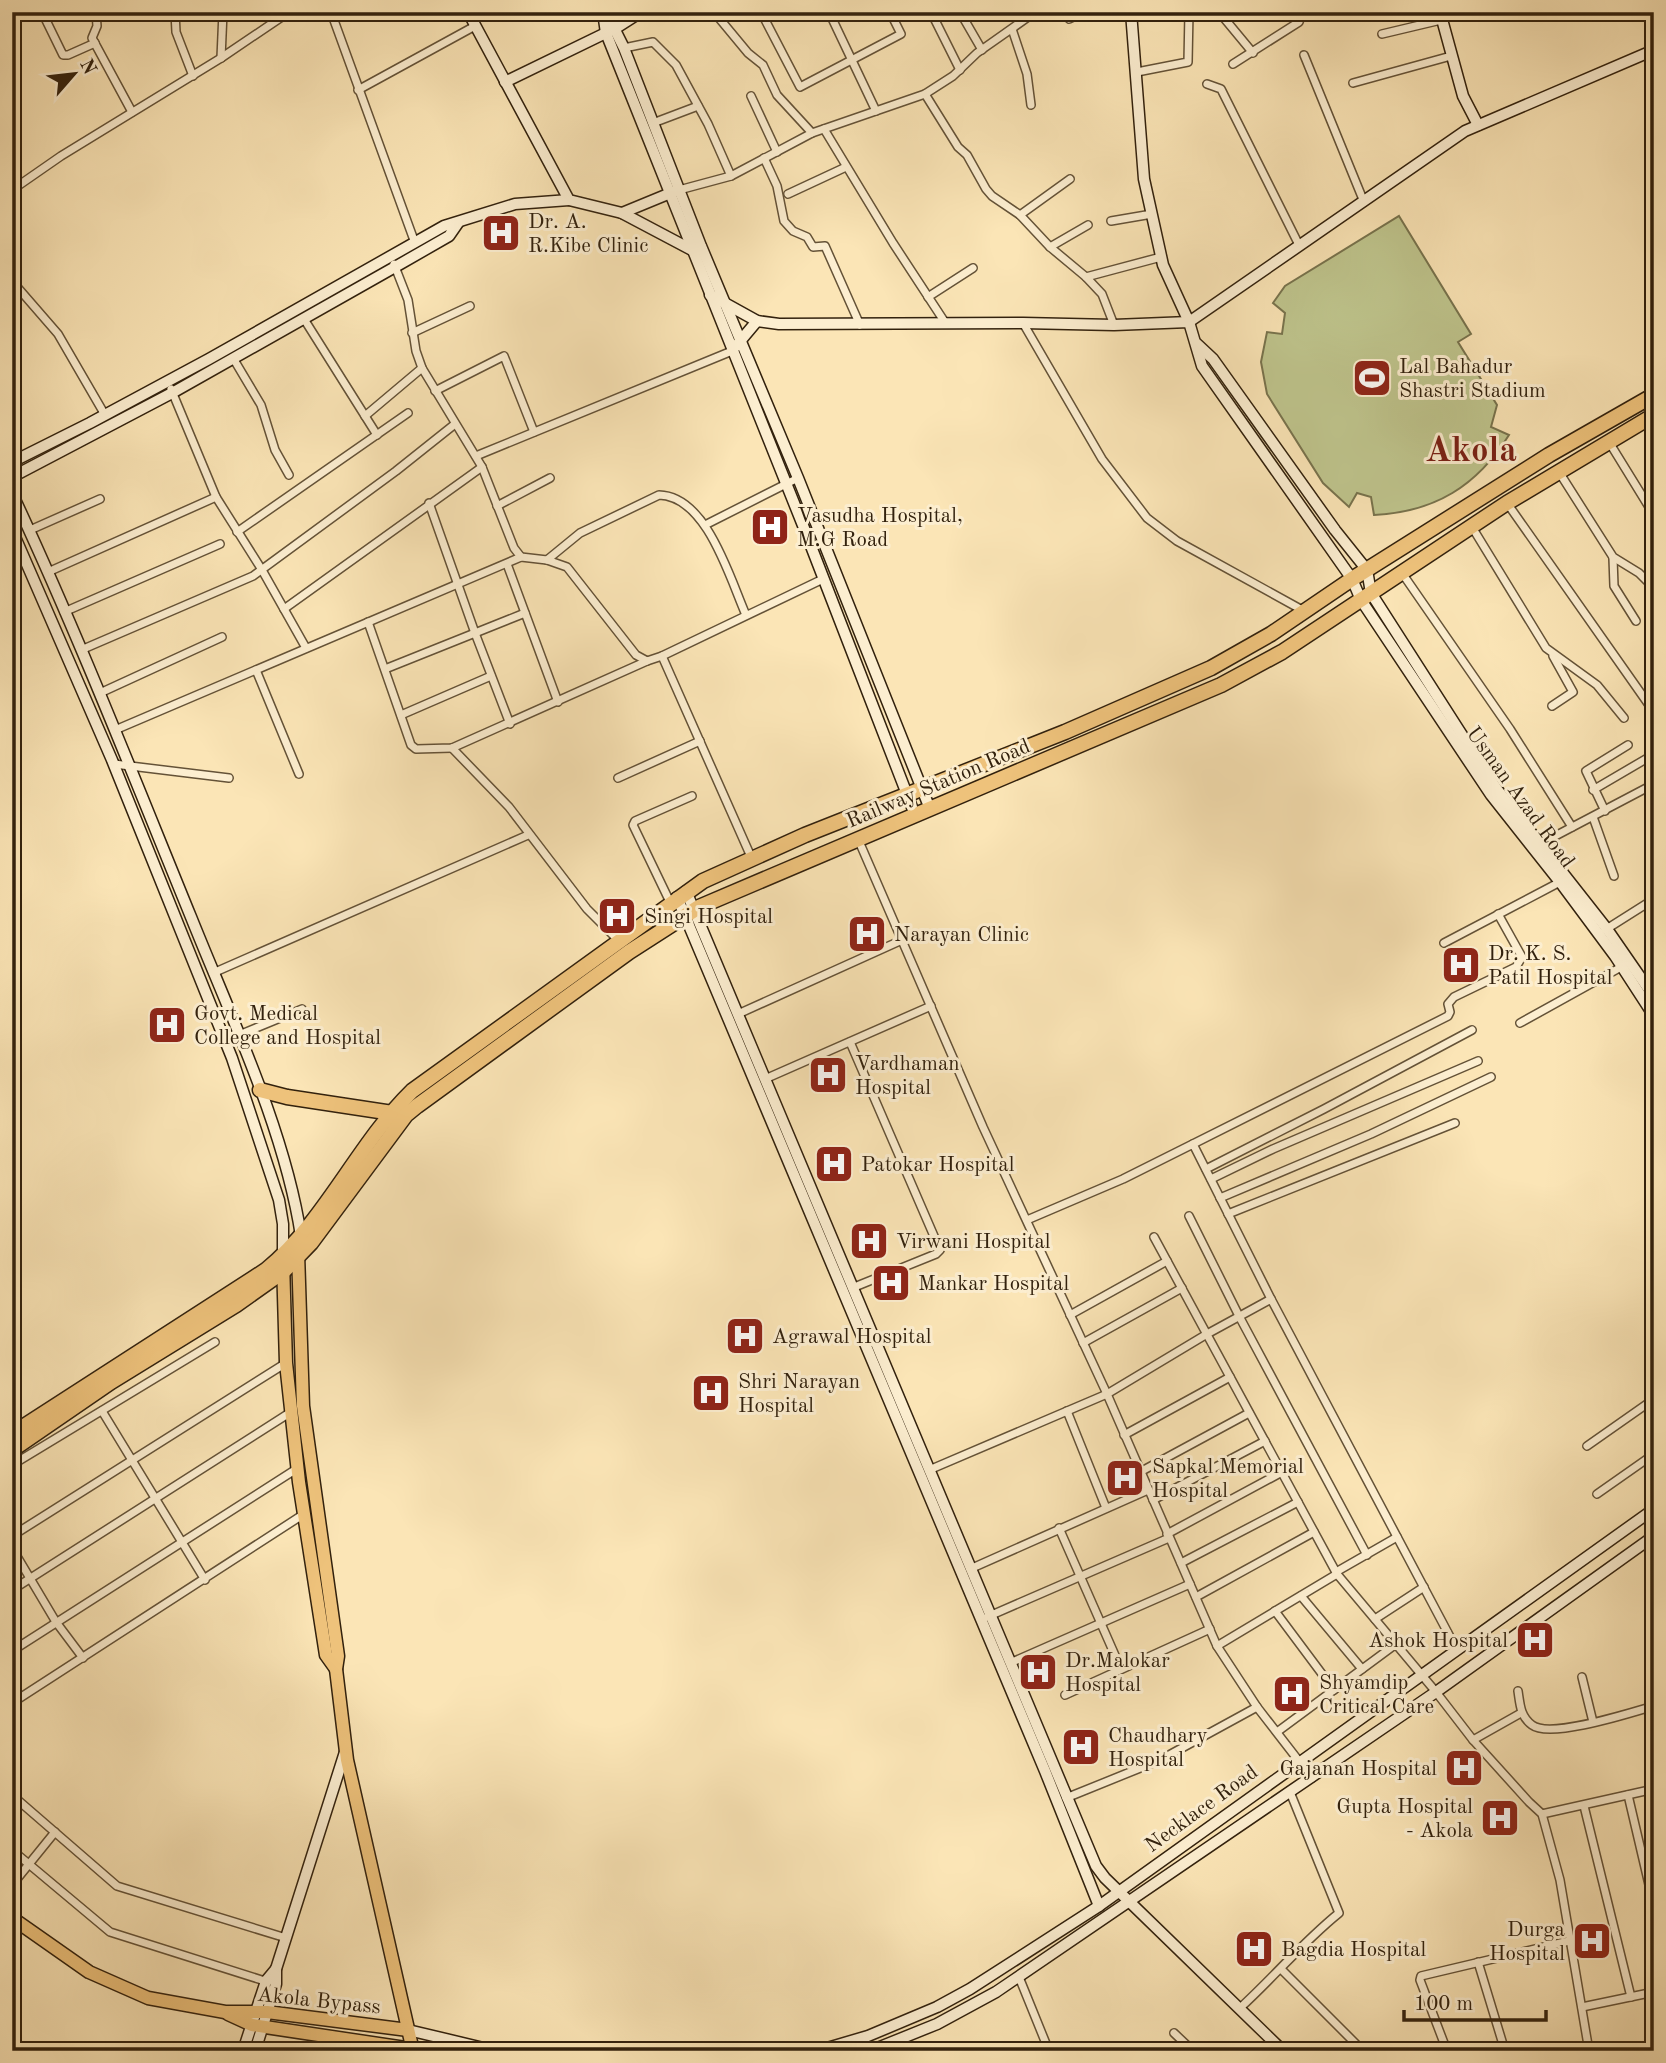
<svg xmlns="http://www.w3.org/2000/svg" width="1666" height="2063" viewBox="0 0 1666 2063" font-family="'Old Standard TT',serif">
	<rect width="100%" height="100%" fill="#fbe5b6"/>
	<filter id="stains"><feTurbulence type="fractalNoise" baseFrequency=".00286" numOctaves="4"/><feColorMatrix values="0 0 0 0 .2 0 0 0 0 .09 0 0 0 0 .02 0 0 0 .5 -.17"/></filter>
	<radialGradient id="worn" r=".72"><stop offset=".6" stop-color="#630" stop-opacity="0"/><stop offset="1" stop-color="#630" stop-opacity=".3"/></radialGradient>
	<!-- green -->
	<path fill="#bfc58d" stroke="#78734d" stroke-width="2" d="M1399,216l72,118 -13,8 39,63 -6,22 18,8c-32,51 -74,77 -135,80l-3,-18 -14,-4 -8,14 -26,-24 -56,-89 -6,-32 6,-30 15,2 3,-21 -12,-10 12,-17z"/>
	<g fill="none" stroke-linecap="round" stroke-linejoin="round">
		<!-- street casing -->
		<g stroke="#645237" stroke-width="10">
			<g id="street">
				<polyline points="42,12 63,55 68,55 95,43"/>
				<polyline points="96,12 97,26 92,38 132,112"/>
				<polyline points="175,12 176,32 193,76"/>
				<polyline points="331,12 415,243"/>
				<polyline points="714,12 748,53 763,65 777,95 812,133"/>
				<polyline points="761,12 800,87 901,34 890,12"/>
				<polyline points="829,12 876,111"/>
				<polyline points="931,12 960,70"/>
				<polyline points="960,12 982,50"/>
				<polyline points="1219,12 1253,53"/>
				<polyline points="1069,19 1084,12"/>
				<polyline points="1012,29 1027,74 1031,105"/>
				<polyline points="1382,34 1441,20"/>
				<polyline points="624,48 653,42 676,65 708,124 731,176"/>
				<polyline points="1304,55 1364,202"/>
				<polyline points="221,58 223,12"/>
				<polyline points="1233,64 1299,22 1300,19 1298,12"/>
				<polyline points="1137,72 1188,62 1189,12"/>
				<polyline points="1353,83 1451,56"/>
				<polyline points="1207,84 1221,89 1299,245"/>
				<polyline points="358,90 475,26"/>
				<polyline points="925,94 958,147 967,155 986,189 992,196 1020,215 1050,247 1086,277 1102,294 1114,325"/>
				<polyline points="751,96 777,152"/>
				<polyline points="653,123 698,106"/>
				<polyline points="824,129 893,243 946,324"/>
				<polyline points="764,158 777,186 784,221 793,231 807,237 813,247 825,246 860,325"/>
				<polyline points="12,190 61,156 221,58 289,12"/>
				<polyline points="679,190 731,176 812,133 925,94 953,76 977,53 1031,15 1029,12"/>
				<polyline points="788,194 846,167"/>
				<polyline points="1020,215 1070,179"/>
				<polyline points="1111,221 1152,214"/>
				<polyline points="1050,247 1088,225"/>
				<polyline points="394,264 408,300 416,351 422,368 482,467 514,548 521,557 547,560 567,567 636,655 647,661 662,656 823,579"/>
				<polyline points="1086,277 1161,257"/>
				<polyline points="12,281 58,334 105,415"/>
				<polyline points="928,297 973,268"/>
				<polyline points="304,319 377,435"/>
				<polyline points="1023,323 1102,459 1147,518 1177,541 1304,611"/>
				<polyline points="412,333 470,306"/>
				<polyline points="233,358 261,405 275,450 289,475"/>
				<polyline points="171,389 216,497 262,570 306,648"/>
				<polyline points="435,391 504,356 534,432"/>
				<polyline points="365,416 422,368"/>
				<polyline points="1609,442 1654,515"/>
				<polyline points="476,456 732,351"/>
				<polyline points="1559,472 1613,557 1639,573 1654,588"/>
				<polyline points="429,503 475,633 510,724"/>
				<polyline points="1507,503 1654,712"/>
				<polyline points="497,506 550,478"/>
				<polyline points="705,525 798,478"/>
				<polyline points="1472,527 1546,648 1597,685 1624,718"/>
				<polyline points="30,530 100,499"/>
				<polyline points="237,532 408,413"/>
				<polyline points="1613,558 1614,586 1636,621"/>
				<path d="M547,560l33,-27 79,-38c48,1 71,84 87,120"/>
				<polyline points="507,564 558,702"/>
				<polyline points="48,572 216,497"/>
				<polyline points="1402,573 1510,729 1572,827"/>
				<polyline points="284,609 482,467"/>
				<polyline points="64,612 220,544"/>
				<polyline points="368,622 411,745 416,749 452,748 647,661"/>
				<polyline points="81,650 253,576 396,471 455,424"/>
				<polyline points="662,656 752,859"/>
				<polyline points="385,669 525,613"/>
				<polyline points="256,670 299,774"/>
				<polyline points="100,693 222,637"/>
				<polyline points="1552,706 1573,692 1553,656"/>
				<polyline points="401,715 491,676"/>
				<polyline points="115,730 521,557"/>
				<polyline points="452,748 509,807 587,909 618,940"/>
				<polyline points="114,764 229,778"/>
				<polyline points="618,778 700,741"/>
				<polyline points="1593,790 1651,756"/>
				<polyline points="1605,811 1586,771 1628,745"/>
				<polyline points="1593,817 1614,876"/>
				<polyline points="858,839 983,1127 1107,1394 1217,1646 1257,1707 1312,1778"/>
				<polyline points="1540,844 1654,784"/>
				<polyline points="670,902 633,825 635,821 692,796"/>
				<polyline points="1605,930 1654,899"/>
				<polyline points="1444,943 1560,882"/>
				<polyline points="213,973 528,835"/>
				<polyline points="738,1014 902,940"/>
				<polyline points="1520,1023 1623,966"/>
				<polyline points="239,1035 302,1009"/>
				<polyline points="850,1042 940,1250 936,1254 852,1288"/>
				<polyline points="765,1079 931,1006"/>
				<polyline points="1193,1144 1448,1016 1450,1012 1448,1004 1454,997 1516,967 1522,957 1498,914"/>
				<polyline points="1206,1169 1324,1109 1472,1030"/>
				<polyline points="1211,1179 1273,1149 1478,1061"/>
				<polyline points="1220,1198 1371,1134 1491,1077"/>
				<polyline points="1228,1214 1455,1123"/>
				<polyline points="1189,1216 1239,1316 1367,1555"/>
				<polyline points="1027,1220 1123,1179 1193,1144 1271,1299"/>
				<polyline points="1154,1237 1337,1574 1436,1692 1473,1740 1529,1802 1542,1814 1560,1880 1589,2051"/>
				<polyline points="1070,1315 1167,1261"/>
				<polyline points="1083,1343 1182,1288"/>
				<polyline points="102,1411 205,1580"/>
				<polyline points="1067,1411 1106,1508"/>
				<polyline points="1124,1435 1230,1377"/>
				<polyline points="1587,1446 1654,1399"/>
				<polyline points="12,1465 215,1342"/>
				<polyline points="929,1470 1107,1394 1207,1334 1271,1299 1457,1650"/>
				<polyline points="1140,1472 1249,1413"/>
				<polyline points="1597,1494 1654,1454"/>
				<polyline points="1153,1500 1265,1441"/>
				<polyline points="1059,1528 1121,1669"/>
				<polyline points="1167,1534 1282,1472"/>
				<polyline points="12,1536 286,1363"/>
				<polyline points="12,1548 56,1622 83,1658"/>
				<polyline points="1181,1563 1298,1502"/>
				<polyline points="970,1569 1148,1490"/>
				<polyline points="1336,1572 1397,1537"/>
				<polyline points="12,1590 291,1412"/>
				<polyline points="1301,1596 1362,1669"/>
				<polyline points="1196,1597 1314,1532"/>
				<polyline points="1275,1611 1334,1690"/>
				<polyline points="987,1617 1169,1538"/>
				<polyline points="1375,1619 1424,1587"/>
				<polyline points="1217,1646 1337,1574"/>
				<polyline points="12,1651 298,1468"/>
				<polyline points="1010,1663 1190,1584"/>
				<polyline points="1582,1677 1593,1722"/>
				<path d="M1518,1691c2,13 2,25 14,34 18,14 98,-12 122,-19"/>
				<polyline points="1065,1695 1210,1629"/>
				<polyline points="12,1703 304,1514"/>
				<polyline points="1277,1732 1396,1644"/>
				<polyline points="1473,1740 1521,1713"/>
				<polyline points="12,1795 117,1886 286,1938"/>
				<polyline points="1628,1795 1654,1906"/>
				<polyline points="1066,1798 1160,1760 1257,1707"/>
				<polyline points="1584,1806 1631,1997"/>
				<polyline points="1542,1814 1654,1789"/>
				<polyline points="12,1850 110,1932 268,1982"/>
				<polyline points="12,1885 55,1832"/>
				<polyline points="1478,1962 1505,2051"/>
				<polyline points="1281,1969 1363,2051"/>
				<polyline points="1019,1977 1049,2051"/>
				<polyline points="1582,2007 1654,1992"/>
				<path d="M1240,2008c34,-31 63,-66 99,-95l-49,-121"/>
				<polyline points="1174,2033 1193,2051"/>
				<polyline points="1447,2051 1420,1980 1421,1976 1569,1941"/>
				<polyline points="1647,2051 1654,2049"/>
			</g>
		</g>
		<!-- secondary casing -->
		<g stroke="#32210d" stroke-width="13">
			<g id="secondary">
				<polyline points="468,12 569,200 622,213 692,250"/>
				<polyline points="603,12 606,33 804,528 915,815"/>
				<polyline points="606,12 624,48 701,246 798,478 930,809"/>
				<polyline points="1131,12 1144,179 1163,265 1189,322 1465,131 1654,50"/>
				<polyline points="1440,12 1463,96 1478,125"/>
				<polyline points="505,82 616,28 641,12"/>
				<polyline points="622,213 673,192"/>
				<polyline points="710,295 757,321 779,324 1023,323 1114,325 1189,322 1202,366 1352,579 1361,600 1491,795 1563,886 1615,956 1654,1016"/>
				<polyline points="1197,344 1213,359 1335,530 1367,570 1371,593 1496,788 1607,929 1654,997"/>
				<polyline points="736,346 757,321"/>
				<polyline points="12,462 90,423 209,359 444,226 515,204 569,200"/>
				<polyline points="12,477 172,393 395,267 449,236 458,223"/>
				<path d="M12,493c65,139 121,282 179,424 40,100 94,213 110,319"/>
				<polyline points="12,530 112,760 232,1058 279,1200 283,1224 283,1256"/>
				<polyline points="686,891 1096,1866 1105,1878 1283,2051"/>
				<polyline points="677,897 1045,1771 1099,1906"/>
				<polyline points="408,2030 496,2051"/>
				<polyline points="243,2051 266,1981 276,1969"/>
				<polyline points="255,2051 276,1984 276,1969 345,1752"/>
				<polyline points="817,2051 868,2036 937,2007 970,1989 1099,1906 1654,1509"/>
				<polyline points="870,2051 937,2024 996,1992 1436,1692 1654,1536"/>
			</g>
		</g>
		<!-- primary casing -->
		<g stroke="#32210d" stroke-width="15">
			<g id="primary">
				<polyline points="298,1253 303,1406 338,1656 336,1669 347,1760 413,2051"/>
				<polyline points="283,1262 286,1363 299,1482 326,1655 336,1669"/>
				<polyline points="12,1918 89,1972 148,1998 225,2012 267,2012 408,2030"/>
				<polyline points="228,2014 252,2025 412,2049"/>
			</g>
		</g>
		<!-- highway casing -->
		<g stroke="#32210d" stroke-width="17">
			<g id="highway">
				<polyline points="260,1090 287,1097 399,1114"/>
				<path d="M12,1434l254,-164c60,-49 91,-125 146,-179l291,-210 102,-46 260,-103 146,-64 60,-34 81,-55 197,-124 105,-60"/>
				<polyline points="12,1450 111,1382 236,1305 284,1271 311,1243 406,1115 417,1106 629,952 699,907 1221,685 1282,652 1507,503 1654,415"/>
			</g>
		</g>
		<!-- street -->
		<use href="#street" stroke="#fceed0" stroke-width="7"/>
		<!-- secondary -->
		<use href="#secondary" stroke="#fceed0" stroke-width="10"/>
		<!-- primary -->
		<use href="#primary" stroke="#eec27b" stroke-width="12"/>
		<!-- highway -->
		<use href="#highway" stroke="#eec27b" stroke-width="14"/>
	</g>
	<!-- icons -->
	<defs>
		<g id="hospital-square" transform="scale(2.0125)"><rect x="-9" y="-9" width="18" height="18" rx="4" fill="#8f2418" stroke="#fceed0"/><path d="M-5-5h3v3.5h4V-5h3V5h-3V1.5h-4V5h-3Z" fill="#fff"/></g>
		<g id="stadium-square" transform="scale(2.0125)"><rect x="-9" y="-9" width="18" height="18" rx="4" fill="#8f2418" stroke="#fceed0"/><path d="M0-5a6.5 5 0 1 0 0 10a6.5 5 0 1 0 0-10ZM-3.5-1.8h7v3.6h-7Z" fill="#fff"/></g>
	</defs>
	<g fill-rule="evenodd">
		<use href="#hospital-square" x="501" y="233"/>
		<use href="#stadium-square" x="1372" y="378"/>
		<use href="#hospital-square" x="770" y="527"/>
		<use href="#hospital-square" x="617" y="916"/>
		<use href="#hospital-square" x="867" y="934"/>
		<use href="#hospital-square" x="1461" y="965"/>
		<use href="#hospital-square" x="167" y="1025"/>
		<use href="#hospital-square" x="828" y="1075"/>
		<use href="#hospital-square" x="834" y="1164"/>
		<use href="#hospital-square" x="869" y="1241"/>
		<use href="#hospital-square" x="891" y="1283"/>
		<use href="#hospital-square" x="745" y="1336"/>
		<use href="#hospital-square" x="711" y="1393"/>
		<use href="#hospital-square" x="1125" y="1478"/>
		<use href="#hospital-square" x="1535" y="1640"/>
		<use href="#hospital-square" x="1038" y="1672"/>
		<use href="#hospital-square" x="1292" y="1694"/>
		<use href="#hospital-square" x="1081" y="1747"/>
		<use href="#hospital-square" x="1464" y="1768"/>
		<use href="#hospital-square" x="1500" y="1818"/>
		<use href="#hospital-square" x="1592" y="1941"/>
		<use href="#hospital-square" x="1254" y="1949"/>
	</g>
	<g text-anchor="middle" stroke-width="6" stroke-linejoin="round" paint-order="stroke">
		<!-- poi labels -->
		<g font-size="21" fill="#32210d" stroke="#fceed0" text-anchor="start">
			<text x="528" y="228">Dr. A.<tspan x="528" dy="24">R.Kibe Clinic</tspan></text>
			<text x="1399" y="373">Lal Bahadur<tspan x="1399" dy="24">Shastri Stadium</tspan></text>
			<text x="797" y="522">Vasudha Hospital,<tspan x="797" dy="24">M.G Road</tspan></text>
			<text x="644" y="923">Singi Hospital</text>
			<text x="894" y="941">Narayan Clinic</text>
			<text x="1488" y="960">Dr. K. S.<tspan x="1488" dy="24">Patil Hospital</tspan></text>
			<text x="194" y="1020">Govt. Medical<tspan x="194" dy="24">College and Hospital</tspan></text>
			<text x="855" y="1070">Vardhaman<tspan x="855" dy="24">Hospital</tspan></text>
			<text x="861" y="1171">Patokar Hospital</text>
			<text x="896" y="1248">Virwani Hospital</text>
			<text x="918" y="1290">Mankar Hospital</text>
			<text x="772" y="1343">Agrawal Hospital</text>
			<text x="738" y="1388">Shri Narayan<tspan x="738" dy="24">Hospital</tspan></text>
			<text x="1152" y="1473">Sapkal Memorial<tspan x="1152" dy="24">Hospital</tspan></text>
			<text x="1508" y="1647" text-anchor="end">Ashok Hospital</text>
			<text x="1065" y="1667">Dr.Malokar<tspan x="1065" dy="24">Hospital</tspan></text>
			<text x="1319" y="1689">Shyamdip<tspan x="1319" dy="24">Critical Care</tspan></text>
			<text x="1108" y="1742">Chaudhary<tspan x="1108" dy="24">Hospital</tspan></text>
			<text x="1437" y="1775" text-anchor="end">Gajanan Hospital</text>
			<text x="1473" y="1813" text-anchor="end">Gupta Hospital<tspan x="1473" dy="24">- Akola</tspan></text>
			<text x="1565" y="1936" text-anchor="end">Durga<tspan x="1565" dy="24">Hospital</tspan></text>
			<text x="1281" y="1956">Bagdia Hospital</text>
		</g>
		<!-- street labels -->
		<g font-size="21" fill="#32210d" stroke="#fceed0">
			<text transform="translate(938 783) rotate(-23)" y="7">Railway Station Road</text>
			<text transform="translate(1521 797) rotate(54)" y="7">Usman Azad Road</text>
			<text transform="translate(1201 1808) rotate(-36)" y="7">Necklace Road</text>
			<text transform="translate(319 2000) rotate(6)" y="7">Akola Bypass</text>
		</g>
		<!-- town labels -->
		<g font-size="35" font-weight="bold" fill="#7a1f14" stroke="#fceed0">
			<text x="1471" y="461">Akola</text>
		</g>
	</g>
	<!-- margin -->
	<rect width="1666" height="2063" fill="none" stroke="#fbe5b6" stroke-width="42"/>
	<rect x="14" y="14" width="1638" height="2035" fill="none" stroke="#32210d" stroke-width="3.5"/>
	<rect x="21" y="21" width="1624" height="2021" fill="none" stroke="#32210d" stroke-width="2"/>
	<!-- north arrow -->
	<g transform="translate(74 74) rotate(62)" stroke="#fceed0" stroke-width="5" paint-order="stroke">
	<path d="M0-5L12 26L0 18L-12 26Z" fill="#32210d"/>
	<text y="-10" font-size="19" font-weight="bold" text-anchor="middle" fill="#32210d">N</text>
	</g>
	<!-- scale -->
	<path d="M1404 2010v10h142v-10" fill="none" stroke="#32210d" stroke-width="3.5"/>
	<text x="1414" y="2010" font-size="21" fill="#32210d" stroke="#fceed0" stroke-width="5" paint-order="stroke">100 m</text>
	<rect width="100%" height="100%" filter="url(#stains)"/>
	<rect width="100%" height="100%" fill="url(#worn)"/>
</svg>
